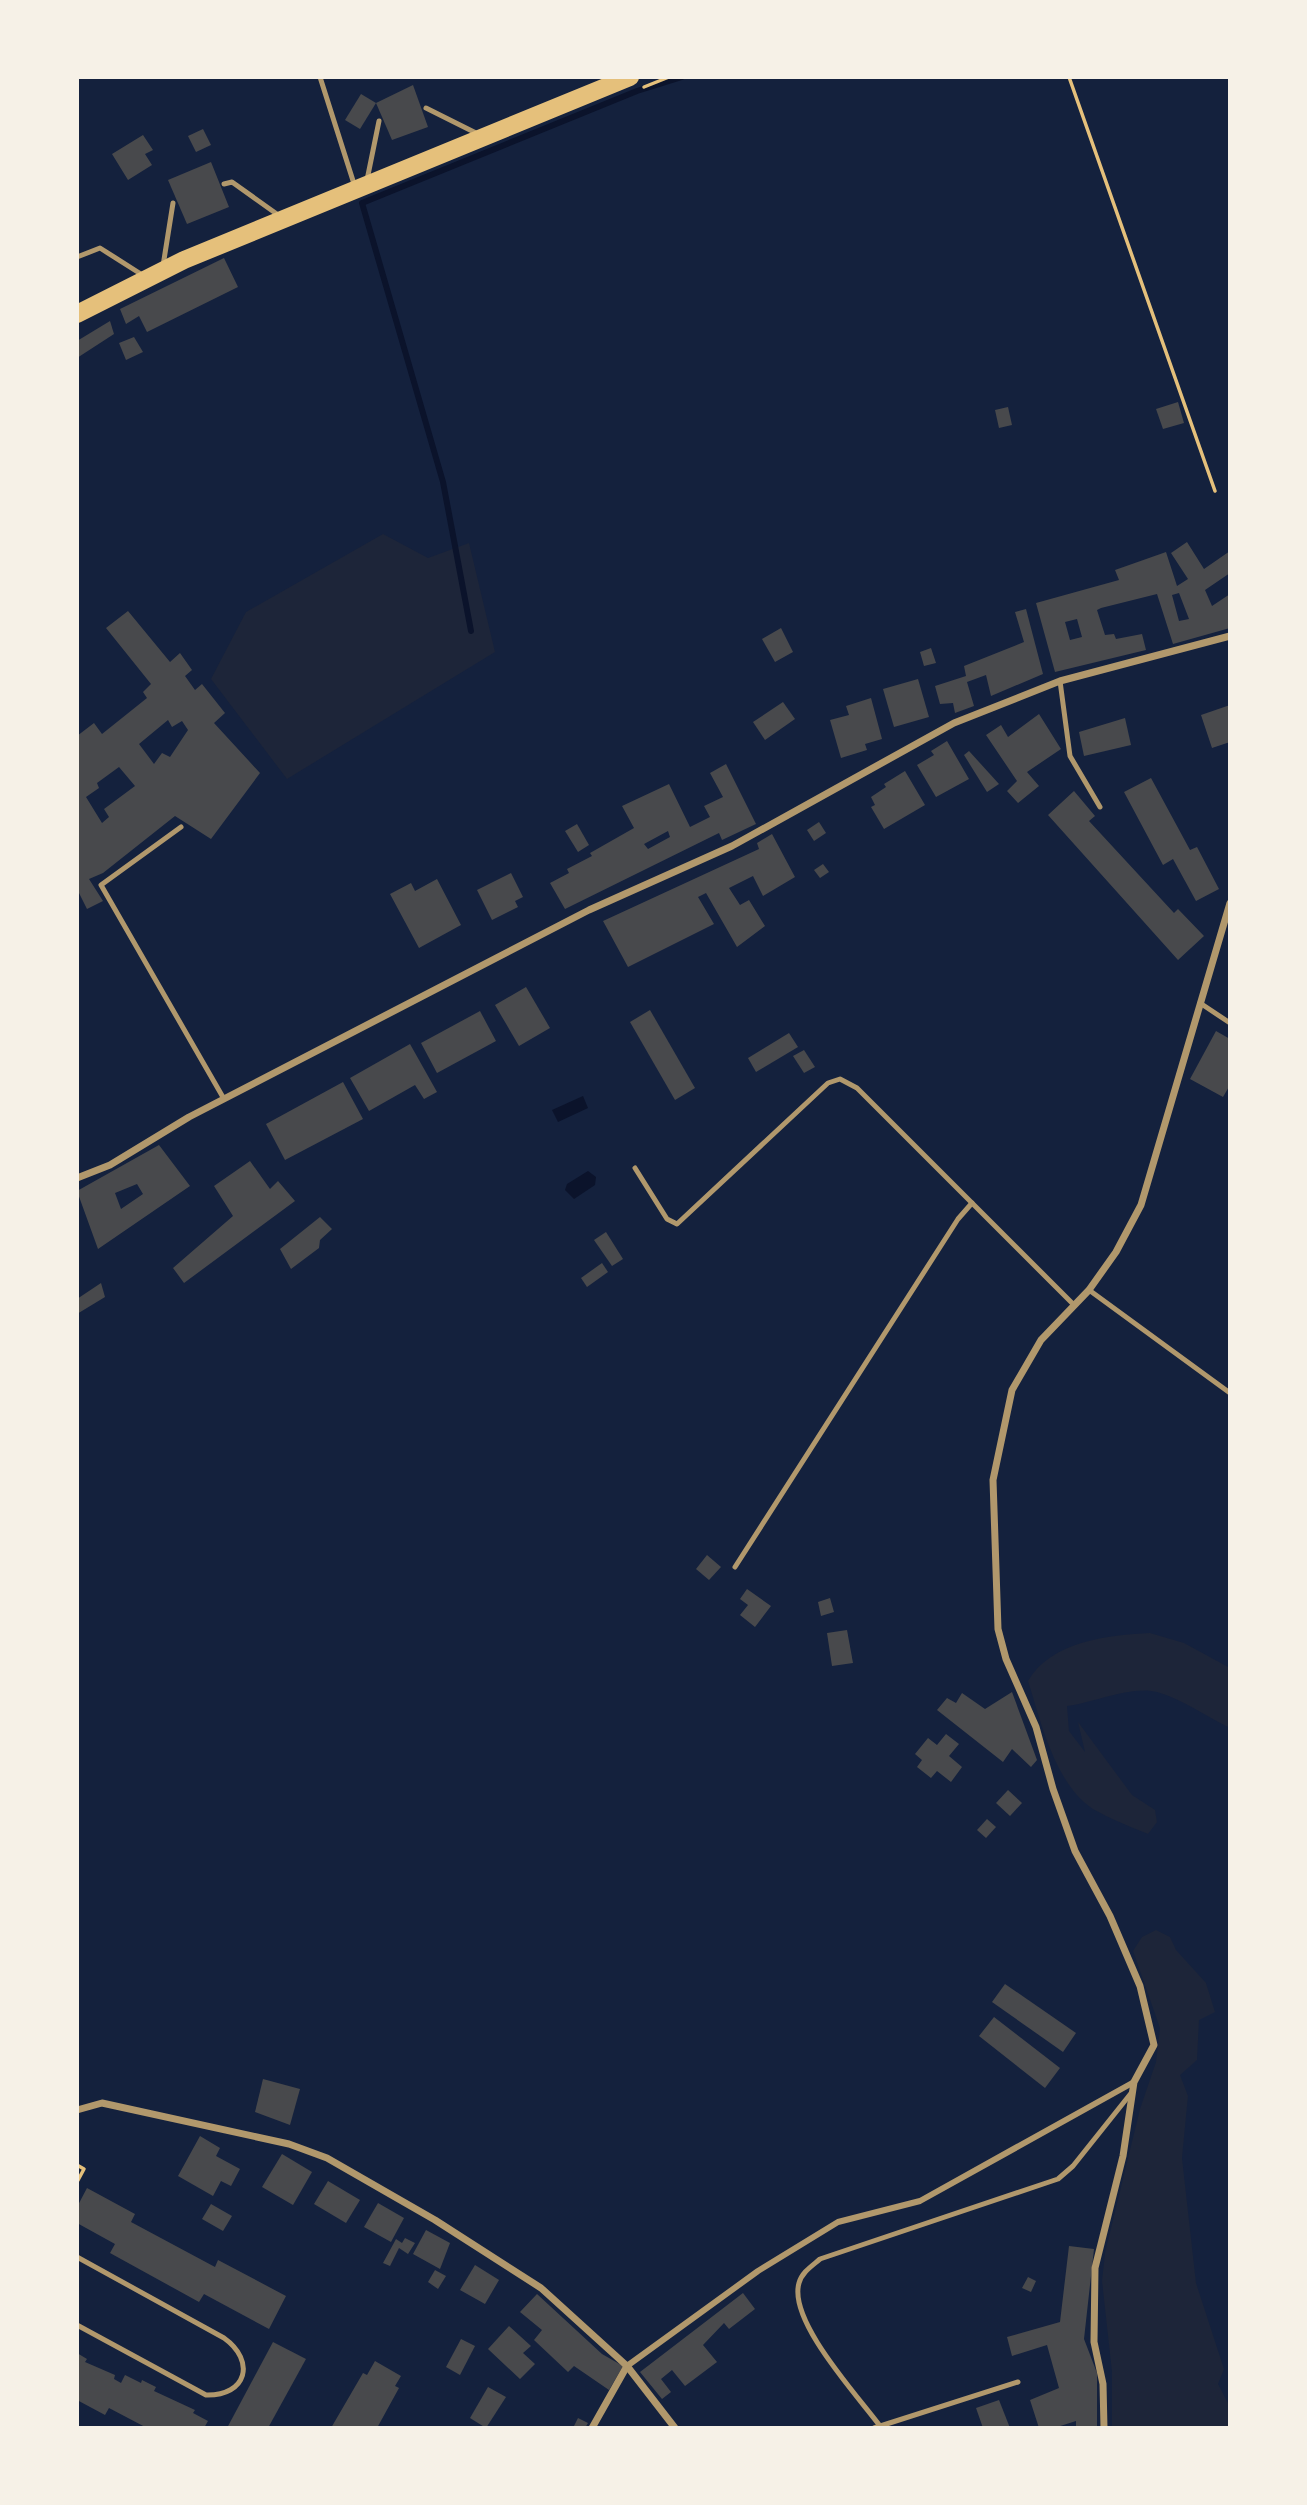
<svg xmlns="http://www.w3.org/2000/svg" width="1307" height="2505" viewBox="0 0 1307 2505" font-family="Montserrat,sans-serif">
	<rect width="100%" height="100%" fill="#14213d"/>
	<!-- green -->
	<g fill="#1d2539">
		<polygon points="383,534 428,558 469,543 495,652 287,779 211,679 246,612"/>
		<path d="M1150,1633l34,10 46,25v60c-23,-11 -48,-29 -73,-36 -24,-7 -65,11 -90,14l2,25 16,21 -7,-30 54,73 23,15 2,12 -9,12c-19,-8 -38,-15 -55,-25 -38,-25 -52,-87 -65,-128 23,-40 81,-46 122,-48z"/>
		<polygon points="1156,1930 1170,1937 1176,1950 1206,1983 1215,2012 1199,2020 1197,2060 1180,2075 1188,2096 1182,2158 1196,2283 1224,2369 1218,2384 1230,2407 1230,2428 1112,2428 1112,2372 1102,2281 1105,2253 1140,2109 1156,2062 1160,2028 1133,1951 1142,1937"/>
	</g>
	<!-- water -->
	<g fill="#0b132b">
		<polygon points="583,1096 588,1108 558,1122 552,1110"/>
		<polygon points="588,1171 596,1177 595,1185 574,1199 565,1190 567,1184"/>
	</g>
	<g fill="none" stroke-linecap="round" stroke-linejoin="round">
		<!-- stream -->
		<polyline stroke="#0b132b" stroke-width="6" points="471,631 443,482 362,203 637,91 682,77"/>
	</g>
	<!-- building -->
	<g fill="#48494c" fill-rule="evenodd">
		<polygon points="413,85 428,127 392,140 376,103"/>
		<polygon points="361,94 376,103 360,129 345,120"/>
		<polygon points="203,129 211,145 196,152 188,136"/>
		<polygon points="143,135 153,150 145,154 152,165 128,180 112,154"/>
		<polygon points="211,162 229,207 187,224 168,180"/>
		<polygon points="224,258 238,287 147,332 139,316 126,324 120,309"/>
		<polygon points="110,321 114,334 77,358 77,341"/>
		<polygon points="134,337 143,352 126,360 119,343"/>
		<polygon points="1178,402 1184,423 1163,429 1156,409"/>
		<polygon points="1008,407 1012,425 999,428 995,410"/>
		<path d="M1187,542l17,27 26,-18v22l-25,17 7,16 18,-12v34l-57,16 -16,-50 -56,14 -4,2 8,25 9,-1 2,5 26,-5 4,16 -91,22 -19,-69 83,-23 -4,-10 51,-18 11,34 11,-7 -17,-26zM1179,593l10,26 -10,2 -7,-26zM1077,619l5,18 -12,3 -5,-18z"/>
		<polygon points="1026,609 1043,674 991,696 986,675 967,682 974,706 955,713 953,703 940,704 935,686 966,676 964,666 1024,642 1015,612"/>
		<path d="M128,611l42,51 10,-9 12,17 -7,6 10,14 7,-6 23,29 -11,10 46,50 -49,66 -36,-23 -72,57 -14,6 14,22 -16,8 -10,-20v-153l17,-13 8,11 45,-36 -4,-6 8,-8 -45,-56zM168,720l4,7 10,-6 6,9 -18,27 -8,-4 -8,11 -15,-20zM119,767l16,19 -31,23 5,8 -7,6 -16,-26 13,-9 -2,-5z"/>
		<polygon points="781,628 793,652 775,662 762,639"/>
		<polygon points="931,648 936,663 924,666 920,652"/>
		<polygon points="918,679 929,717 894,727 883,689"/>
		<polygon points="871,698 882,739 865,744 867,750 841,758 830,720 849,715 846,706"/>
		<polygon points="783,702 795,719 765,740 753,722"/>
		<polygon points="1230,705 1230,742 1212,748 1201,715"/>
		<polygon points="1039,714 1061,749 1027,772 1039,786 1018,803 1007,791 1017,781 986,735 1001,725 1008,737"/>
		<polygon points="1125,718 1131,745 1084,756 1079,732"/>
		<polygon points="947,741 969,779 936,797 917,765 934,755 931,751"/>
		<polygon points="969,751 999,784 987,792 964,755"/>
		<path d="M726,764l30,60 -34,16 -3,-7 -154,76 -15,-26 19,-10 -2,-4 25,-13 -2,-3 44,-25 -12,-22 47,-22 21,43 20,-10 -6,-11 19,-9 -13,-24zM668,831l2,6 -22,12 -4,-5z"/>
		<polygon points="905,771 925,805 884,829 871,807 875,805 871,797 886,787 884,784"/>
		<polygon points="1151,778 1190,850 1197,847 1219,889 1196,901 1173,859 1163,865 1124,792"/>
		<polygon points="1074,791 1095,816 1089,821 1174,913 1178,909 1204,936 1178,960 1048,815"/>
		<polygon points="819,822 826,833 814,841 807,830"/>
		<polygon points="577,824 589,845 578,852 565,831"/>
		<polygon points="772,834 795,877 763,896 753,876 729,888 740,905 749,900 765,926 737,947 706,893 698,897 714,924 628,967 603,921 759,849 757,843"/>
		<polygon points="823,864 829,872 820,878 814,870"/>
		<polygon points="511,873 523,897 515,901 518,907 492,920 477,890"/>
		<polygon points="437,879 461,925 419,948 390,894 411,883 415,891"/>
		<polygon points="526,987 550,1028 519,1046 495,1005"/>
		<polygon points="650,1010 695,1088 675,1100 630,1022"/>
		<polygon points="480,1011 496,1041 437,1073 421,1043"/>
		<polygon points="1216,1031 1230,1039 1230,1085 1223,1097 1190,1079"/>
		<polygon points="789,1033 798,1047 756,1072 748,1058"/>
		<polygon points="410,1044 437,1092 424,1099 415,1085 369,1111 350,1078"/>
		<polygon points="804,1050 815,1067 804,1073 793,1056"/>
		<polygon points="343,1082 363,1119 285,1160 266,1124"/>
		<path d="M159,1145l31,41 -92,63 -21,-58zM137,1184l6,10 -22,15 -6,-16z"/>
		<polygon points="250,1161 270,1189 278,1181 295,1201 184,1283 173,1268 233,1216 214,1186"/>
		<polygon points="320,1217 332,1229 320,1240 319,1248 291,1269 280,1249"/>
		<polygon points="606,1232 623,1259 612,1266 594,1240"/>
		<polygon points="602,1263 608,1272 587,1287 581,1278"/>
		<polygon points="101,1283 105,1297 77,1314 77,1299"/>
		<polygon points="707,1555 721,1567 709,1580 696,1569"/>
		<polygon points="747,1589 771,1606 755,1627 740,1615 748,1605 740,1599"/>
		<polygon points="830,1598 834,1612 821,1616 818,1602"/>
		<polygon points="847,1630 853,1663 832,1666 827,1633"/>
		<polygon points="1012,1692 1037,1760 1031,1767 1012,1749 1003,1762 937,1710 947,1698 956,1703 962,1693 985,1709"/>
		<polygon points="946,1734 959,1744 949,1756 962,1767 951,1782 937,1771 931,1778 917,1767 922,1760 915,1754 928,1738 937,1745"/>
		<polygon points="1008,1790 1022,1803 1010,1816 996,1803"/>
		<polygon points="987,1819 996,1827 986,1838 977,1830"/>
		<polygon points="1005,1984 1076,2033 1063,2052 992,2002"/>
		<polygon points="994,2017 1060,2068 1045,2088 979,2036"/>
		<polygon points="263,2079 300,2089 290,2125 255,2112"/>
		<polygon points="200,2136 220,2148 216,2156 240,2169 231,2186 221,2181 213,2196 178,2176"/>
		<polygon points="282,2154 312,2172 293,2205 262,2187"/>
		<polygon points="328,2181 360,2200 346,2223 314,2204"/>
		<polygon points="87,2188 135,2214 131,2222 215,2267 218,2260 286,2296 269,2329 204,2294 199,2302 110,2253 115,2244 77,2223 77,2207"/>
		<polygon points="378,2203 404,2218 391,2242 364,2227"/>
		<polygon points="211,2204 232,2216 223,2231 202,2219"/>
		<polygon points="426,2230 450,2243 440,2269 413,2254"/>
		<polygon points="405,2238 415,2243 408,2254 399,2248 390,2266 383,2263 396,2239 402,2243"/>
		<polygon points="1069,2246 1094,2249 1084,2339 1097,2373 1097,2428 1076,2428 1076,2421 1054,2428 1039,2428 1030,2400 1059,2388 1047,2345 1012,2356 1007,2337 1060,2322"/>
		<polygon points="475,2265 499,2280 485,2304 460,2290"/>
		<polygon points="435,2270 446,2276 438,2289 428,2282"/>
		<polygon points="1028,2277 1036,2281 1031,2292 1022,2288"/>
		<polygon points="743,2293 755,2309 729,2329 724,2323 703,2345 717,2362 685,2386 672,2370 661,2379 671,2392 662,2399 640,2372"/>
		<polygon points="537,2294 602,2354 623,2366 609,2390 574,2366 568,2372 534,2340 542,2330 520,2312"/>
		<polygon points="509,2326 531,2346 523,2353 535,2364 520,2379 488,2349"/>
		<polygon points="461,2339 475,2346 460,2375 446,2367"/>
		<polygon points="273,2342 306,2359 268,2428 227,2428"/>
		<polygon points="77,2353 87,2359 85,2362 115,2375 114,2379 121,2383 125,2375 141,2383 142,2380 156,2387 154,2391 195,2410 193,2413 208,2421 204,2428 147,2428 109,2408 105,2415 77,2400"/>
		<polygon points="375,2361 401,2376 395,2386 399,2388 377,2428 331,2428 363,2373 367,2375"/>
		<polygon points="488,2387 506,2397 486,2428 470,2418"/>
		<polygon points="999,2400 1010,2428 983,2428 976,2408"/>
		<polygon points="578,2418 588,2423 585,2428 573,2428"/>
	</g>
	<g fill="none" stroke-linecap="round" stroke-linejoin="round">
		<!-- path -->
		<g stroke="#e5c07b" stroke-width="3.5">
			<polyline points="1069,77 1215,491"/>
			<polyline points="644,87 669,77"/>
			<polyline points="77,2165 84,2169 77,2182"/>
		</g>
		<!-- service -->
		<g stroke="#b1986c" stroke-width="5">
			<polyline points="320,77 355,187"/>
			<polyline points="426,108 478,134"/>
			<polyline points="367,180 379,121"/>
			<polyline points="224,184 232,182 281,217"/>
			<polyline points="77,257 100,248 144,276"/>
			<polyline points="163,266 173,203"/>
			<polyline points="1060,681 1070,756 1100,807"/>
			<polyline points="181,827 101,885 224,1099"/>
			<polyline points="1200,1003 1230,1023"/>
			<polyline points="635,1168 667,1219 677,1224 828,1083 840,1079 857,1088 1074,1305"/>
			<polyline points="1089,1290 1230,1393"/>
			<polyline points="735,1567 958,1219 972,1203"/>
			<path d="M77,2257l147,81c32,23 23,58 -18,57l-129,-70"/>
			<path d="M880,2426c-22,-30 -92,-105 -81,-143 3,-11 13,-17 21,-24l238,-80 15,-13 59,-74"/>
			<polyline points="874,2428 1018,2382"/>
		</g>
		<!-- pedestrian -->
		<polyline stroke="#b1986c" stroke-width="6" points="627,2366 758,2271 838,2222 920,2201 1134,2082"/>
		<!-- minor -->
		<g stroke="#b1986c" stroke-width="7">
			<polyline points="77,1178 110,1165 189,1117 589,910 732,846 954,723 1060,681 1230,636"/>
			<polyline points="77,2110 102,2103 289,2144 327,2158 435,2220 541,2288 627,2366 675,2428"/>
			<polyline points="592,2428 627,2366"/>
			<polyline points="1104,2428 1103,2384 1094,2342 1095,2268 1123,2156 1134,2082 1154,2045 1140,1986 1110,1916 1075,1851 1053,1789 1036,1727 1006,1659 998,1629 993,1480 1012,1390 1041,1340 1089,1290 1116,1252 1141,1205 1230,903"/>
		</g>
		<!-- primary -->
		<polyline stroke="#e5c07b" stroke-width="18" points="77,314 184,260 630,77"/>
	</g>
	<!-- border -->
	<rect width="1307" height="2505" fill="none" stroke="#f6f1e7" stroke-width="158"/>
</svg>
